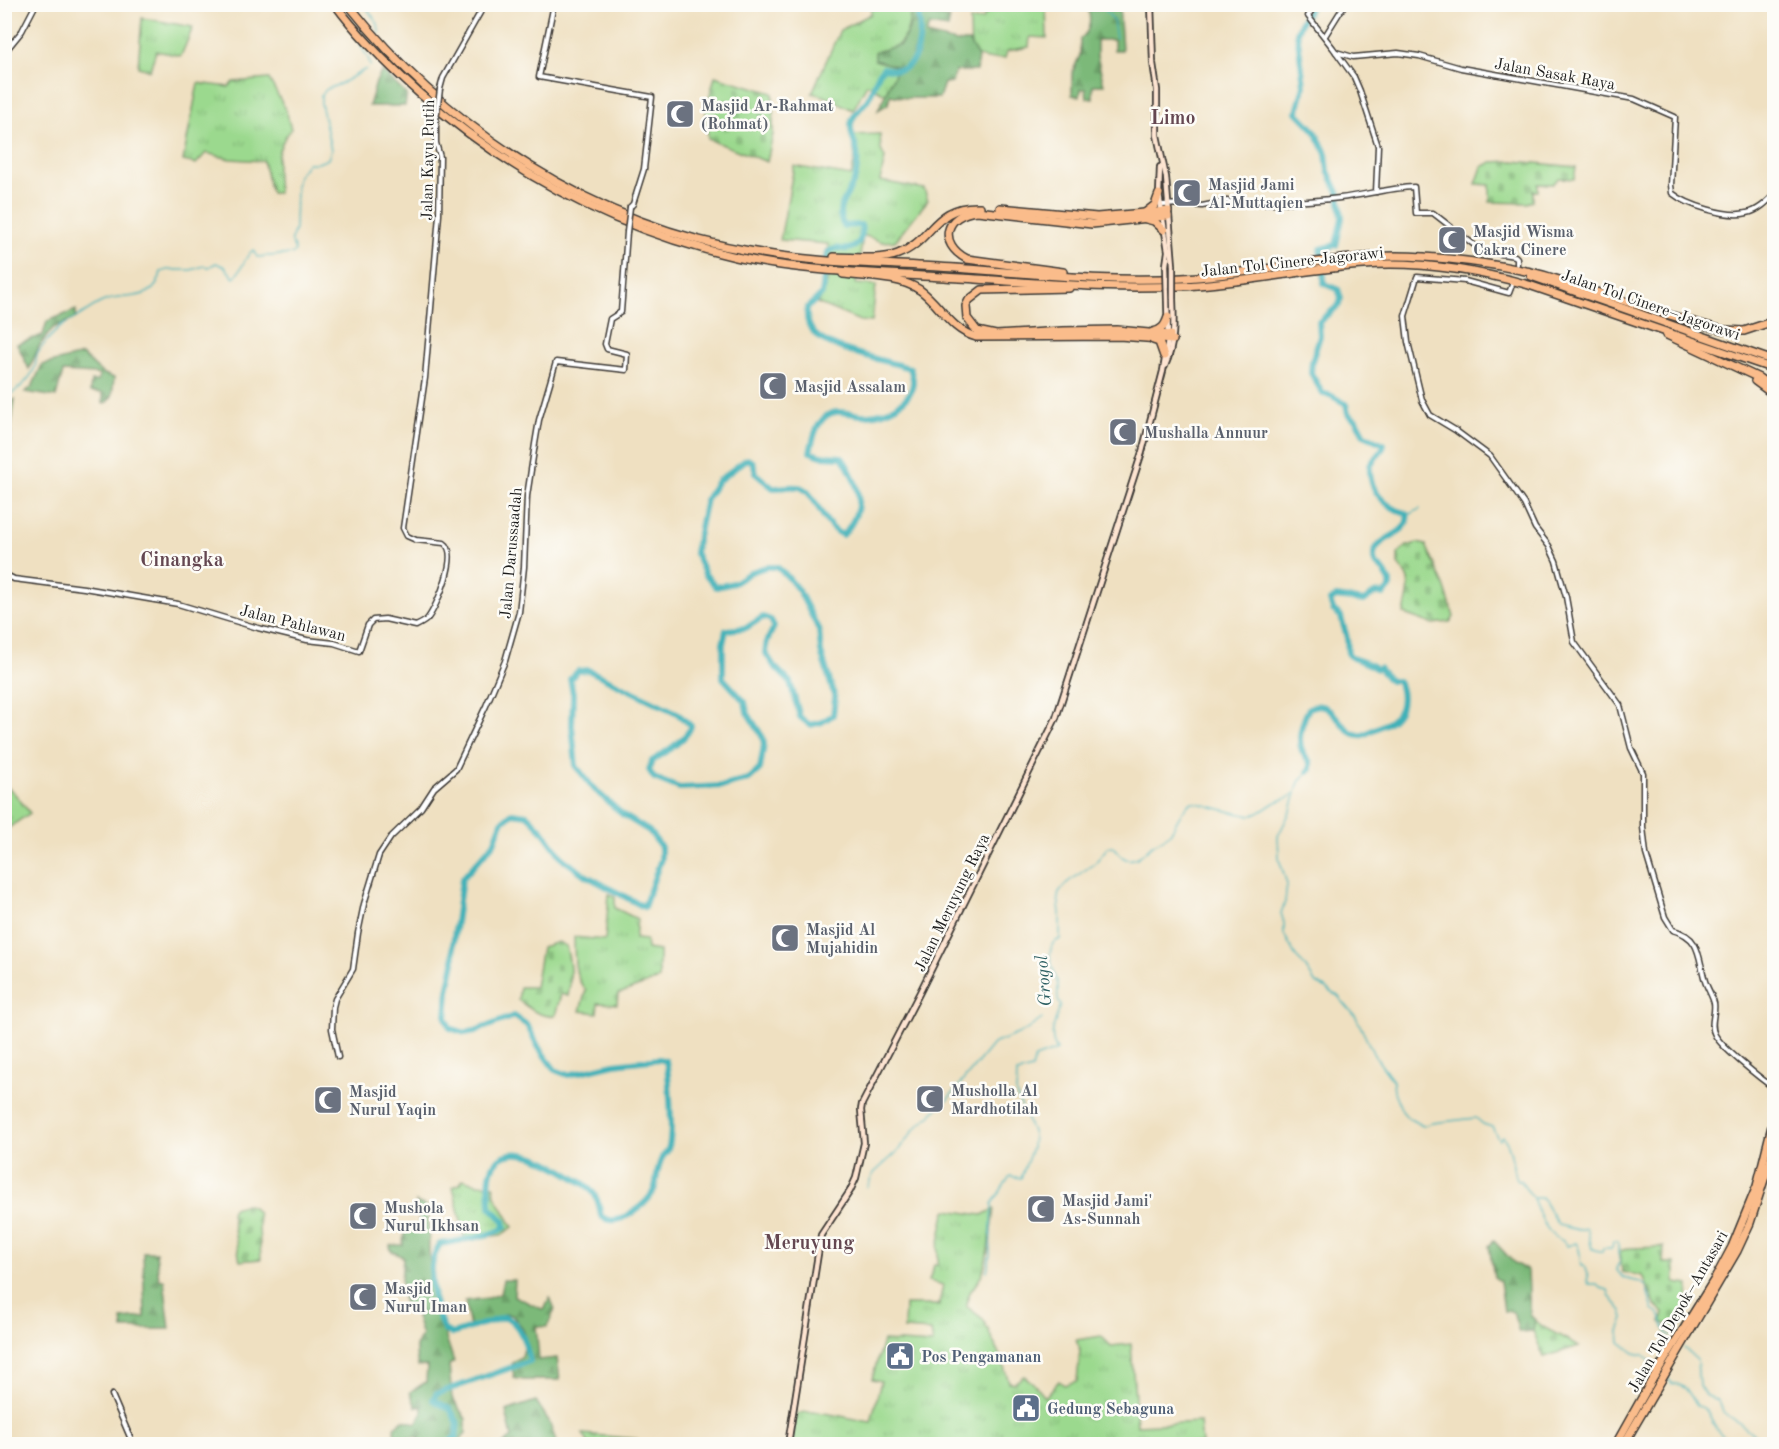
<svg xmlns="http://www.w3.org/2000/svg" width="1779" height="1449" viewBox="0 0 1779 1449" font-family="'Old Standard TT',serif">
	<defs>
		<pattern id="grass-tufts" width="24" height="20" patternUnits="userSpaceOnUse" patternTransform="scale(1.5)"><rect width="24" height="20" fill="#9bd98e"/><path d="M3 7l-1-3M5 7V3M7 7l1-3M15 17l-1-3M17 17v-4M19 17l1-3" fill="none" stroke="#85ba7a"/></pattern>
		<pattern id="forest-firs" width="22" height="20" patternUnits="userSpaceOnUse" patternTransform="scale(1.5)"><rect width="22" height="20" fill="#7cb979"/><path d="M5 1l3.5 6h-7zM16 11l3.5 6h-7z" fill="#6b9e68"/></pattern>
		<pattern id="cemetery-stones" width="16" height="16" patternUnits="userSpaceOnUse" patternTransform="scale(1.5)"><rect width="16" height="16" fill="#9bd98e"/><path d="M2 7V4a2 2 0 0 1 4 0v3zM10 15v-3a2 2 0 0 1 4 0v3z" fill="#85ba7a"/></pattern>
	</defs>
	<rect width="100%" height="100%" fill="#fdfcf7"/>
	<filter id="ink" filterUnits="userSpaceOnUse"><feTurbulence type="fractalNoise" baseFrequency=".0167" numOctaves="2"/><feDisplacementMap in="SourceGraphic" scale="12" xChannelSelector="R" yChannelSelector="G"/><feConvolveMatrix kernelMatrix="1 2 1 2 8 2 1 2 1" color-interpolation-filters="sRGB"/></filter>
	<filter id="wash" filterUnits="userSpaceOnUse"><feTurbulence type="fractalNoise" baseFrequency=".008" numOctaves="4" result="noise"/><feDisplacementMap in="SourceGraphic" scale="24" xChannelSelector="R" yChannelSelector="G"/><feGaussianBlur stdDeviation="1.35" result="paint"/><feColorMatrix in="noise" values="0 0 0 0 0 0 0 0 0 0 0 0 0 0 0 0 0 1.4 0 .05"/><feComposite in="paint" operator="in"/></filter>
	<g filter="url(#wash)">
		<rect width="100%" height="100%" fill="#efe0c1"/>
		<!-- grass -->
		<g fill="url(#grass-tufts)" stroke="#5c7a55" stroke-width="1.5">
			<path d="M871,5h40c-3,35 -6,37 -36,55l23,7 -13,27 -18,-10 -14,26 -29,-14 -12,-3 28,-63 31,-16z"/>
			<polygon points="1002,5 1046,5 1047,38 1030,37 1029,47 1007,51 1005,58 987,59 971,54 970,21 983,19 985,14"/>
			<polygon points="142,18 193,27 181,56 156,51 150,70 138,67"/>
			<path d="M269,79l17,31 5,19c-17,20 -15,38 -13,64h-7l-8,-32 -33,-2 -24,-6 -10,11 -13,-3 15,-78 31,4 4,-5z"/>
			<path d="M880,134l1,16 4,8 -5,23 44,8 4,11 -33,41 -13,1 -19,-7 -7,49 20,1 -4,37 -12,-1 -43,-18c15,-13 10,-41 11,-59l-48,-4 14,-74 57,10 4,-18 -3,-23z"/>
			<polygon points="5,785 15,794 30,813 7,829 5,826"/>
			<path d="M609,894l6,3v11l22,11 -2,20 11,1 1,9 12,2v28l-41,15 -1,10 -19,-1 -1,10 -17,-2 6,-21c-14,-14 -11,-35 -12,-53l31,3z"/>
			<polygon points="463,1179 477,1184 494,1185 495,1196 513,1227 501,1235 465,1239 453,1187 460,1184"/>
			<path d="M994,1209c-3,20 -5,43 -11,63 -6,15 -15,16 -17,34l17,13 18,39 8,24 5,1 10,-7 9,7 12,14 14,-16 5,4 13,-4 3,-31 -4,-10 25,-4 10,10 20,-2 6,81 63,-3 2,22h-410l4,-29c13,-9 57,5 75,7l10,-41 -9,-2 11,-38 50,3 -2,-13 -27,-2 1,-24h34l4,-20 -14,-4 5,-16h4v-18l7,-34 2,-3 35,5z"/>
		</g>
		<!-- forest -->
		<g fill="url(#forest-firs)" stroke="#4c6a4a" stroke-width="1.5">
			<polygon points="934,5 934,15 950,18 948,28 929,25 926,35 956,42 969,42 978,57 976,71 955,71 952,83 944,83 939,98 906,98 890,95 888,104 878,110 898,67 875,60 875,52 900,45 909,29 911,5"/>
			<path d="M1087,5h32l3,45h-8v-10h-17v16l7,29h-11v14l-6,-1 -1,-9h-5l-1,7 -8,-1v-22l8,-18v-16c12,-9 11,-21 7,-34z"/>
			<polygon points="382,71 407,95 405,106 369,106 376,82"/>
			<polygon points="76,310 76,318 53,328 40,345 29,369 17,344 43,335 47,321"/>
			<polygon points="82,355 102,373 114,378 112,396 107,402 103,403 103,393 90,392 91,381 98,381 99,375 95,374 63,372 56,397 25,392 32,387 42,365"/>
			<polygon points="15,399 8,453 11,465 5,493 5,406"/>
			<path d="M416,1202l12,5 1,47 7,53 18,55 -5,3 3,33 14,21v14l-11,11h-37l2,-7 -25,2 -1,-11 9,-8 13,3 6,-9v-8l-6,1 -6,-15 16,-10 1,-16h-9c-2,-11 -5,-23 4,-30l-7,-22 -11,-8 -3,-24 2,-25 -12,-6 -1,-6h13l1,-14h14l1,-15z"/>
			<polygon points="1494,1241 1514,1263 1528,1271 1530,1315 1535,1320 1533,1331 1519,1332 1513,1312 1504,1311 1500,1281 1494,1277 1489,1246"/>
			<polygon points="143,1252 156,1252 159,1280 164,1280 170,1329 123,1329 122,1319 145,1317"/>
			<path d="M503,1280h12l-1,16 30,14 6,-12 5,11 -8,18 -11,-1 3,34 18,-2 3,22h-36l-10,-2 -2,-15 10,-7c6,-19 4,-26 -10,-41l-7,-1 -8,6 -27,8 -5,-27 23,-3 12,-4z"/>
			<polygon points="536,1401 549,1421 557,1444 503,1444 512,1437 506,1411"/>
		</g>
		<!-- cemetery -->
		<g fill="url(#cemetery-stones)" stroke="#5c7a55" stroke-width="1.5">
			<polygon points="715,76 773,93 773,134 767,162 708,139 706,110"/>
			<polygon points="1514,161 1576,167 1574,179 1559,178 1553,184 1538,184 1538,191 1533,191 1533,201 1527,203 1490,202 1490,185 1476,184 1482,167 1492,162"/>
			<path d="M1417,543l9,2 19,43 9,29 -4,5 -18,2 -28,-10c4,-23 11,-31 -6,-50v-10l9,-8z"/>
			<path d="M558,942l8,4c5,17 6,33 2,50l-7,-2 -6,22c-16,1 -25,-7 -37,-16l2,-13h15l7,-40z"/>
			<polygon points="246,1204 253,1207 258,1214 261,1259 240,1261 231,1213 233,1208"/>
			<polygon points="1664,1247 1663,1263 1675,1263 1675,1283 1689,1285 1687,1315 1683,1324 1674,1327 1661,1322 1664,1313 1655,1305 1643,1276 1622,1272 1620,1251 1630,1248"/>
			<polygon points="1535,1320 1543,1327 1579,1346 1544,1357 1533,1331"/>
			<polygon points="583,1434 637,1439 637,1444 589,1444"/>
		</g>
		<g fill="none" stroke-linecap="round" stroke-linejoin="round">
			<!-- stream -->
			<g stroke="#40b1b8" stroke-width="1.5">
				<polyline points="364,4 378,24 379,32 376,34"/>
				<polyline points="1101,4 1113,20 1116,38"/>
				<polyline points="362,43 361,46 369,60 370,66"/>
				<path d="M4,398c12,-6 25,-17 30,-29 2,-4 2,-9 3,-14 4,-8 19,-26 28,-31 13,-6 23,-15 35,-21 23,-12 55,3 61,-31l9,-3 6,1h15l13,-4 5,1 7,-4 9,4 9,11c9,-9 10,-21 19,-28l4,7 36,-3 2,-3 -4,-11 4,-11 1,-43 2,-10 10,-13h10l10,-4 3,-9 -10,-47v-8l6,-6 13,-5 26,-15"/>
				<polyline points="1407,516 1420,509"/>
				<path d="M1308,772l-9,10 -8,28 -13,26 1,23 8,25 -2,18 -4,11 3,10v11l12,23 8,8 11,17 23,14 18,21 18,38 19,26 1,11 8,19 6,7 15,8 9,-3 44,-5 7,6 9,3 7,13 3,-4c11,11 9,29 14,43l5,2c3,7 8,11 11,15 7,16 13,39 31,45l4,5 9,-3c6,8 3,14 5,23h3l4,11 -1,4 2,3h7l4,4 8,2 2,7 12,14 2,7 -5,13 1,11 14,11 10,2 8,8"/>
				<polyline points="867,1187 874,1173 898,1151 914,1130 947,1100 993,1044 1025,1031 1042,1019"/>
				<polyline points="1533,1198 1542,1198 1558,1225 1579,1230 1587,1228 1592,1249 1602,1252 1603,1248 1612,1248 1613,1241 1618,1241 1618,1254 1620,1260 1616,1269 1623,1278 1640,1282 1646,1286 1653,1310 1659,1314 1667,1334 1673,1336"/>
				<path d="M987,1271l3,-17 2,-50 18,-28 11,2 11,-30 1,-14 -17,-40 1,-21 15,-4 3,-11 22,-8c-10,-15 -1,-30 4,-45 -5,-5 -3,-11 -3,-19 -2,-15 -13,-27 -5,-43l7,-4v-26l-2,-17 1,-4 9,-10 27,-19 13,-16 4,-1c5,4 8,11 14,13 13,3 20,-10 28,-15 6,-3 11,-5 16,-11 7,-10 11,-24 22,-31 14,2 49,15 61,13 8,-2 14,-8 21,-12 10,-5 12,-2 21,-10"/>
				<polyline points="1684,1348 1697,1360 1699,1385 1705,1395 1719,1401 1723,1412 1745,1427 1765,1444"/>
				<path d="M1667,1377l5,7c14,-1 18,11 25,22 14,2 13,16 21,25 5,5 11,9 16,13"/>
			</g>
			<!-- river -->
			<g stroke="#40b1b8" stroke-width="6">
				<polyline points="1313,4 1302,20 1297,32 1304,85 1297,112 1315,131 1326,153 1328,171 1339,194 1342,218 1336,245 1321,249 1320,252 1323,256"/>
				<path d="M1308,772l2,-2v-8c-16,-14 -10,-36 -1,-54 26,-13 31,30 54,27 4,-1 8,-5 12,-6 12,-6 19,-8 25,-20 3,-9 2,-19 -2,-28h-8l-11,-13 -3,1c-6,-6 -13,-7 -21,-10 -2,0 -6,-4 -7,-6 -1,-4 0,-10 -1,-14 -1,-8 -5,-15 -6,-23l-8,-6 -3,-9 6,-4 28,4c9,-6 9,-9 20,-7l6,-6v-6l-6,-11 -9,-8c-9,-28 37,-24 32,-49 -22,-7 -39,-23 -37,-49l13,-17 1,-4 -20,-9 -8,-15 -8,-6 -2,-10 -16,-9 -7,-1 -12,-21 1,-12 8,-25 -1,-14 20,-17 2,-7 -3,-9 -14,-5v-11"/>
				<path d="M448,1444l8,-8 2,-13 -8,-14 -17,-9 3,-6 94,-33c-4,-15 -9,-38 -25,-44l-53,17 -8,-4c-10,-24 -20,-63 -4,-86 13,-2 57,-9 65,-17l-1,-6 -14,-14c0,-14 -4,-33 6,-45 20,-22 62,5 80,17 5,3 12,7 15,11 6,6 9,18 10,26 8,6 17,5 25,0 11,-6 25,-16 29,-29 2,-9 2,-18 6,-27 1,-4 6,-7 7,-11 6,-12 1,-73 -2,-88l-7,-2 -45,5 -46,11 -13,-5 -16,-22 -12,-23 -13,-9 -39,15 -10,2 -15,-5 -4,-10 2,-27 6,-29 -1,-18 9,-65 32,-36 8,-21 10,-9 15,2 15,15 21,29 22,16 59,32 17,-48v-12l-12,-16 -26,-16 -29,-26 -18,-23 -4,-40 1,-32 -3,-15 8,-8 10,-1 89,43 14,13c-3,13 -28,28 -39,35l-3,9 5,8 25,10 45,-2 25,-7 11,-10 4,-25 -2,-8 -15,-24 -2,-10 -22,-24v-34l3,-14 20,-2 17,-11 8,3 3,7 -7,14 -2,11 9,14 16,16 10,35 10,8 12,-3 11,-7 2,-17 -14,-46 -2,-22 -20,-39 -12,-15 -10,-9h-11l-15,5 -17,11 -18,4 -11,-13 -10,-22 11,-53 12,-18 29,-22 6,3 3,12 17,14c8,0 22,-3 29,0 15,7 21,40 41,47 24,-27 17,-50 -1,-78l-21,-1 -11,-4c3,-12 5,-25 14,-34 13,-13 29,-1 44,-3 18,-1 45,-13 45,-34 0,-4 -2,-9 -3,-13 -24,-7 -79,-18 -95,-34 -7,-7 -9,-16 -8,-26l15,-14 5,-42 10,-4c16,5 28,-6 24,-23l-17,1c-12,-21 7,-30 12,-51 1,-7 2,-16 1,-23 -2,-9 -7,-18 -6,-28 2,-12 13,-17 18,-27 6,-10 6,-21 14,-29 7,1 17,4 23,-1 17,-12 16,-46 9,-63"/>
			</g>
		</g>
	</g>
	<g filter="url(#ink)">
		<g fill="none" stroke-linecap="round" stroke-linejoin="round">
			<!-- tertiary casing -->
			<g stroke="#3c3935" stroke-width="7">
				<g id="tertiary">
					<polyline points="554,4 539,77 652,97 644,169 633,204 630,207"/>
					<polyline points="1316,4 1308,16 1333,48 1354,77 1360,91 1378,146 1376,192"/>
					<polyline points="1325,36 1345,4"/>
					<path d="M1336,52l17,5 45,-4 21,3 42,12 173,31 41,18 -4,68 1,8c15,12 55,25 75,20 11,-2 20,-11 27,-18"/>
					<polyline points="4,53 22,31 36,4"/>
					<polyline points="440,89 443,78 485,4"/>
					<path d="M1161,205l22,-1 19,2 25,-5 11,3c34,-1 69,-2 102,-6 25,-3 49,-10 74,-11l2,26h17l49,38 33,5 2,2v6"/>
					<path d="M1512,285l-3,8 -44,-12 -48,-4 -12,39 3,26 14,58 8,15 25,15 35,26 34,48 11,24 14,18 7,15 10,36 8,45 46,63 11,43 12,25v54l3,27 19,63 8,13c28,7 25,27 32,51 2,7 7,14 9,22 2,10 -5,22 1,32 7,13 46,44 59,53"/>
					<path d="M4,574l10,5 70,9 94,16 80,24 49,12 27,3 25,8 9,-26 5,-5 12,-1 31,7c4,-2 9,-4 12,-8 9,-12 32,-65 16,-75l-28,-3 -9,-4 -4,-8 22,-150 14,-163 1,-58 -4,-14v-23"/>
					<polyline points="338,1057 332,1029 333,1007 335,999 353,969 358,933 364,904 379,855 391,837 421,808 434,788 456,769 486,706 505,661 519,612 524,567 527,496 535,444 539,420 556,362 626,370 627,354 607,349 605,344 610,319 621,312 627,232"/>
					<polyline points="112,1395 133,1444"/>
				</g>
			</g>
			<!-- secondary casing -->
			<g stroke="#3c3935" stroke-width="8">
				<g id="secondary">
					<polyline points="1151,4 1153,63 1157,90 1157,135 1166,177 1173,265"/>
					<polyline points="1160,167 1159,194 1168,251 1166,265"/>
					<path d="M1165,366c10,-22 9,-43 8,-67"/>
					<polyline points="788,1444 821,1235 850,1191 856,1178 864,1143 861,1110 862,1104 920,992 1056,718 1142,452 1163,371 1168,340 1167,300"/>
				</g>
			</g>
			<!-- motorway casing -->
			<g stroke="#3c3935" stroke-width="10">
				<g id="motorway">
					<path d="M335,4c24,33 54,62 84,89 91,80 198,137 317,164 72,16 150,16 224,21 73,4 146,12 219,8 62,-2 123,-17 185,-21 56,-4 111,5 165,20l245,84"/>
					<path d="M348,4c100,126 247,222 407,248 61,11 122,11 184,15 81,5 161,16 243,11 81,-4 160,-27 242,-21 34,2 69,7 102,14 22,4 43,13 64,19 44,14 89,29 134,40l20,1 30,-10"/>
					<polyline points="1000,208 1097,217 1168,211"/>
					<polyline points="1146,212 1155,205 1159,194"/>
					<polyline points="1146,219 1154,221 1164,230"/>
					<path d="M834,257c20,0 45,4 64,-3 35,-13 35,-49 82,-47"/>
					<path d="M1063,272l-96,-13c-30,-16 -22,-45 10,-48l115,13 76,-8"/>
					<path d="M843,274c24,3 56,2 77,16 21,15 29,39 56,47l143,-1 54,4"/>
					<polyline points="1531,276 1774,361"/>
					<polyline points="1069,288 982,290 969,300 966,306 967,318 977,331 996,335 1062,331 1117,330 1170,335"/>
					<path d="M1153,332c9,-2 12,-6 15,-15"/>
					<polyline points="1667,335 1759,378 1774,389"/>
					<polyline points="1153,340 1159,342 1164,356"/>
					<polyline points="1755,381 1774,395"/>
					<polyline points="1616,1444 1652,1380 1716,1277 1732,1247 1757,1186 1774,1118"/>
					<polyline points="1624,1444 1737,1251 1750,1223 1774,1149"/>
				</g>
			</g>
			<!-- tertiary -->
			<use href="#tertiary" stroke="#fff" stroke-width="4"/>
			<!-- secondary -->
			<use href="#secondary" stroke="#fde4d1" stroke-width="4.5"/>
			<!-- motorway -->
			<use href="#motorway" stroke="#fabc8b" stroke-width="7"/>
			<!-- tertiary-bridge casing -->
			<g stroke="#3c3935" stroke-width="7" stroke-linecap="butt">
				<g id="tertiary-bridge">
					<polyline points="436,120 440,89"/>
					<polyline points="627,232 630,207"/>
				</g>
			</g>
			<!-- secondary-bridge casing -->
			<g stroke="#3c3935" stroke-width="8" stroke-linecap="butt">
				<g id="secondary-bridge">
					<polyline points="1166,265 1167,300"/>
					<polyline points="1173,265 1173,299"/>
				</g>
			</g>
			<!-- tertiary-bridge -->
			<use href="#tertiary-bridge" stroke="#fff" stroke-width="4"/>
			<!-- secondary-bridge -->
			<use href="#secondary-bridge" stroke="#fde4d1" stroke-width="4.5"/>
		</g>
	</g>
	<!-- icons -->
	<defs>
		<g id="mosque-square" transform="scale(1.5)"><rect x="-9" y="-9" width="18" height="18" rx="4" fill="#6b7280" stroke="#fdfcf7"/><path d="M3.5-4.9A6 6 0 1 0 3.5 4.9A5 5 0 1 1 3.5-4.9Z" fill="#fff"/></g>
		<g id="civic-square" transform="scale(1.5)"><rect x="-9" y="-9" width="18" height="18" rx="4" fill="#5c6f8a" stroke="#fdfcf7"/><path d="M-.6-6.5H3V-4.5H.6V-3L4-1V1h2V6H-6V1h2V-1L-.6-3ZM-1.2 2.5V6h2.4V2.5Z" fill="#fff"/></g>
	</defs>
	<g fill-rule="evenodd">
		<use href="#mosque-square" x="680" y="114"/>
		<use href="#mosque-square" x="1187" y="193"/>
		<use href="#mosque-square" x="1452" y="240"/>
		<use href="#mosque-square" x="773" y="386"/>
		<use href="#mosque-square" x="1123" y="432"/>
		<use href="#mosque-square" x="785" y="938"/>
		<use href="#mosque-square" x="930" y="1099"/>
		<use href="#mosque-square" x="328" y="1100"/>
		<use href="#mosque-square" x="1041" y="1209"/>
		<use href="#mosque-square" x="363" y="1216"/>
		<use href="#mosque-square" x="363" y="1297"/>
		<use href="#civic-square" x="900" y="1356"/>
		<use href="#civic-square" x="1026" y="1408"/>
	</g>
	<g text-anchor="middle" stroke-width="5" stroke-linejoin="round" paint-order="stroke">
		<!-- street labels -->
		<g font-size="16" fill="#1c1c1c" stroke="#fdfcf7">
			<text transform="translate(1555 73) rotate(10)" y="6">Jalan Sasak Raya</text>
			<text transform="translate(427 160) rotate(-89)" y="6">Jalan Kayu Putih</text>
			<text transform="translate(1292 261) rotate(-6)" y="6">Jalan Tol Cinere-Jagorawi</text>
			<text transform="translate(1651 304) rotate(19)" y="6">Jalan Tol Cinere–Jagorawi</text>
			<text transform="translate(510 553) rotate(-85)" y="6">Jalan Darussaadah</text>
			<text transform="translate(293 622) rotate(14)" y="6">Jalan Pahlawan</text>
			<text transform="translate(951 902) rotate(-64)" y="6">Jalan Meruyung Raya</text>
			<text transform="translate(1677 1311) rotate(-60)" y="6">Jalan Tol Depok–Antasari</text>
		</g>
		<!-- worship labels -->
		<g font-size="16" font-weight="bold" fill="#5b616d" stroke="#fdfcf7" text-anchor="start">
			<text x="701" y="111">Masjid Ar-Rahmat<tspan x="701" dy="18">(Rohmat)</tspan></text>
			<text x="1208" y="190">Masjid Jami<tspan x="1208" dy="18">Al-Muttaqien</tspan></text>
			<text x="1473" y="237">Masjid Wisma<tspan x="1473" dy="18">Cakra Cinere</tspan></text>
			<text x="794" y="392">Masjid Assalam</text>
			<text x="1144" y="438">Mushalla Annuur</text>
			<text x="806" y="935">Masjid Al<tspan x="806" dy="18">Mujahidin</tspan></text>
			<text x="951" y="1096">Musholla Al<tspan x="951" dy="18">Mardhotilah</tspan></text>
			<text x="349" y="1097">Masjid<tspan x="349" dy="18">Nurul Yaqin</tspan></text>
			<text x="1062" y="1206">Masjid Jami'<tspan x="1062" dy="18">As-Sunnah</tspan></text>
			<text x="384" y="1213">Mushola<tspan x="384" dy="18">Nurul Ikhsan</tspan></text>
			<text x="384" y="1294">Masjid<tspan x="384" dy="18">Nurul Iman</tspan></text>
		</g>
		<!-- service labels -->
		<g font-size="16" font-weight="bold" fill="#4e5e75" stroke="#fdfcf7" text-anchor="start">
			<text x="921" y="1362">Pos Pengamanan</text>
			<text x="1047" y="1414">Gedung Sebaguna</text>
		</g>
		<!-- water labels -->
		<g font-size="18" font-style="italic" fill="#2c5f62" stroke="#fdfcf7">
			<text transform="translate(1043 981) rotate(-95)" y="6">Grogol</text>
		</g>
		<!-- quarter labels -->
		<g font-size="20" font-weight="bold" fill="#644751" stroke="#fdfcf7">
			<text x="1173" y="124">Limo</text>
			<text x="182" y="566">Cinangka</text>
			<text x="809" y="1249">Meruyung</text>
		</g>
	</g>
	<!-- margin -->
	<rect width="1779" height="1449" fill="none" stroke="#fdfcf7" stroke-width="24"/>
</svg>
